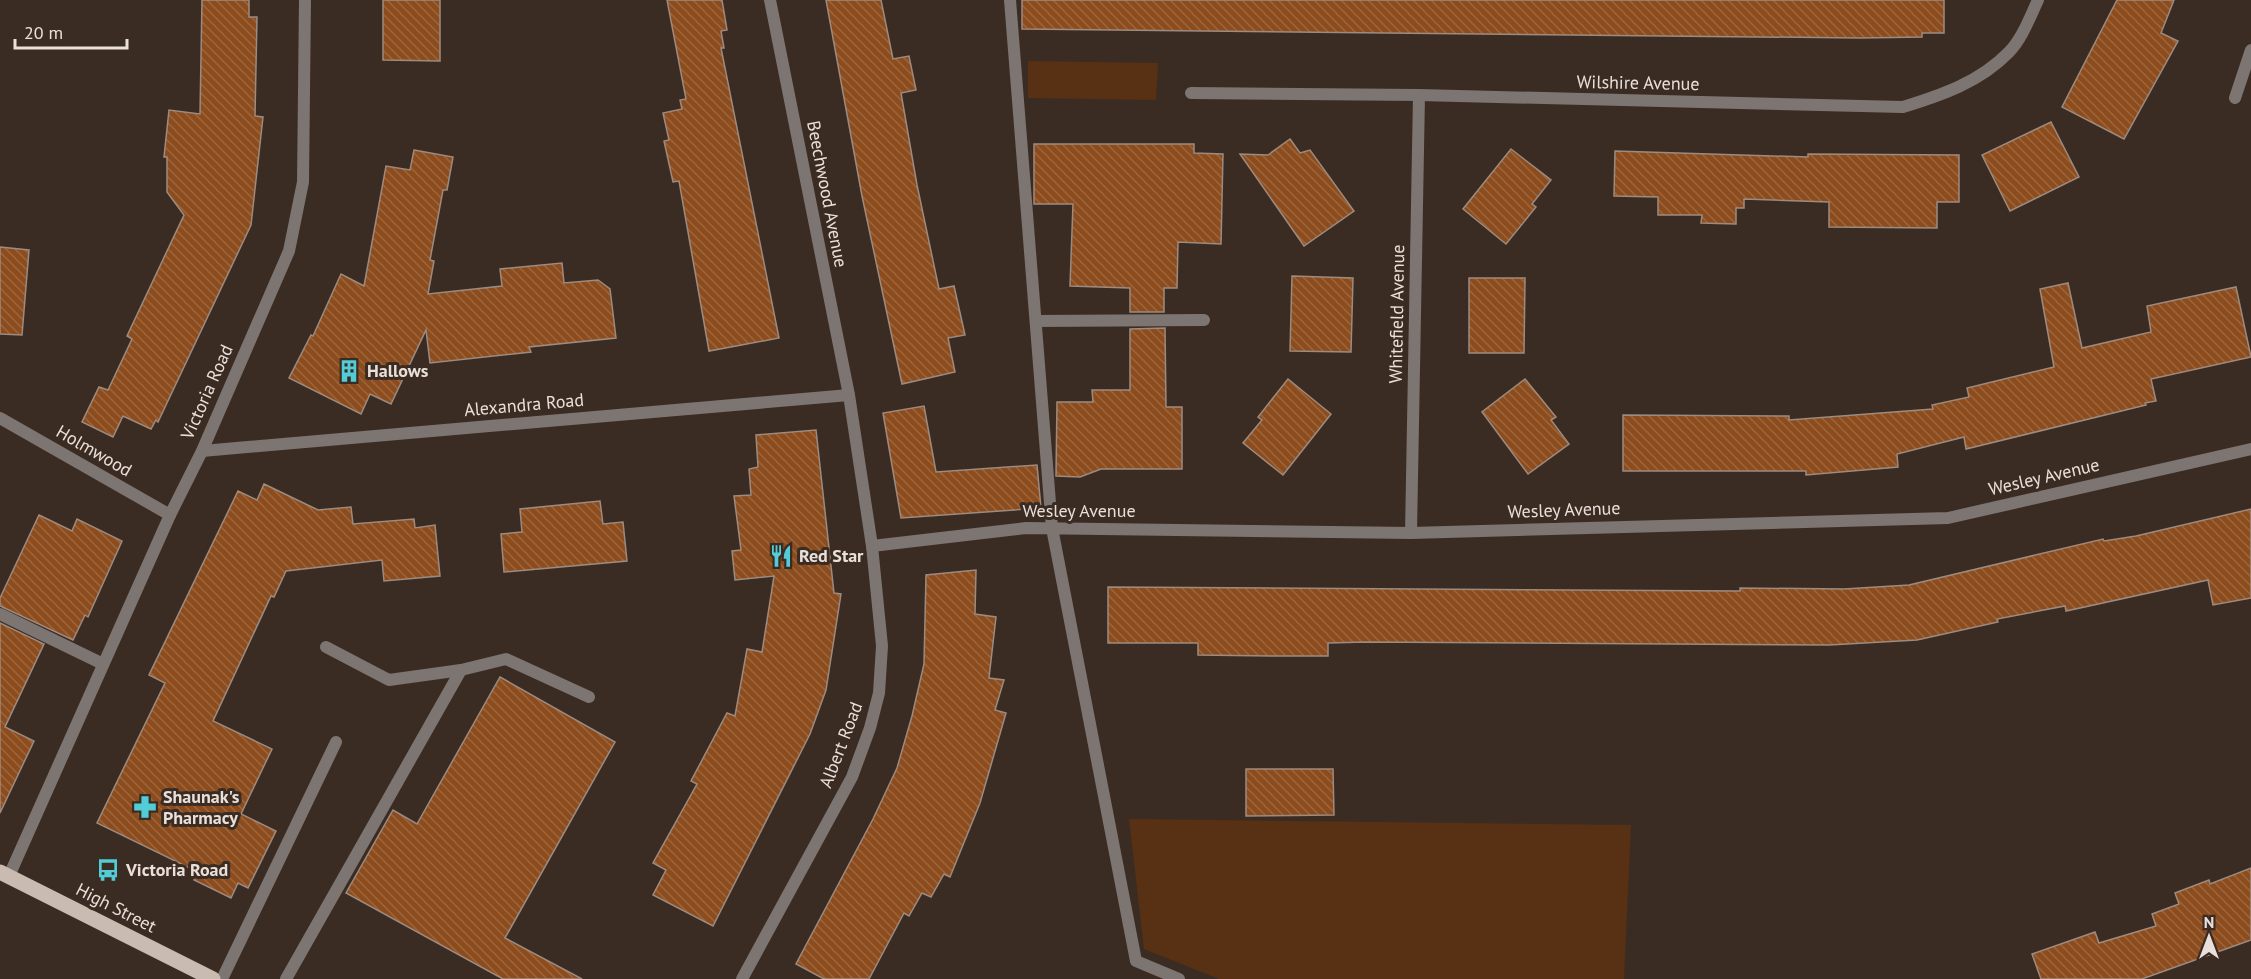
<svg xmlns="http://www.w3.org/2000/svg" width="2251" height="979" viewBox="0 0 2251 979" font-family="'PT Sans',sans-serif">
	<defs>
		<pattern id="building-back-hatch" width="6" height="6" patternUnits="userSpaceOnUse" patternTransform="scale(1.5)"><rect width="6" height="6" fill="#8c4c1d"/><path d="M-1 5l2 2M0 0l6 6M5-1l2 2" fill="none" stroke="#9c663d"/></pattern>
	</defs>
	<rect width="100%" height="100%" fill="#3b2c23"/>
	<!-- grass -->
	<g fill="#583014">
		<polygon points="1028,61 1158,63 1156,100 1028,98"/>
		<polygon points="1129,819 1631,825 1624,979 1219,979 1144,949"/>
	</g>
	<!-- building -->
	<g fill="url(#building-back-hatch)" stroke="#9d8b80" stroke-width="1.5">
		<polygon points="202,0 249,0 249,17 257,17 255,116 263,117 251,225 158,422 156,420 151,429 123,416 113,437 82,422 99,387 108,390 132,339 127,336 184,215 167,192 167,157 164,157 169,110 200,114"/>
		<polygon points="383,0 440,0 440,61 383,60"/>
		<polygon points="667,0 722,0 727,30 721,31 724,48 721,48 779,338 709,351 679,181 673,182 664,141 669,140 663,113 682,109 680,100 686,99"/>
		<polygon points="826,0 881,0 893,59 909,56 916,90 901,93 917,185 939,289 954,286 965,335 948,338 955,372 902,384 862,196"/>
		<polygon points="1022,0 1944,0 1944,33 1922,33 1922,37 1860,38 1022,29"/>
		<polygon points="2117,0 2174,0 2161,33 2178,41 2124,139 2062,107"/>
		<polygon points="2051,122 2079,177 2010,211 1982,155"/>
		<polygon points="1290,139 1300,153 1310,150 1354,211 1304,246 1240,154 1268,155"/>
		<polygon points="1034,144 1194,144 1194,153 1223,154 1221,244 1178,242 1177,288 1164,288 1164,312 1130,312 1130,288 1070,286 1073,204 1034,204"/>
		<polygon points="1511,149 1551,180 1532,204 1536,207 1506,244 1463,209"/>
		<polygon points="414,150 453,157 447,190 443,190 430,260 434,261 428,294 502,286 500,269 562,263 564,283 598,280 610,289 616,338 529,347 531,352 430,363 426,330 391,404 370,394 361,414 289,378 311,335 313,336 341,274 364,286 386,166 410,170"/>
		<polygon points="1615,151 1808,157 1808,154 1959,155 1959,202 1937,202 1937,228 1829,227 1829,202 1744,199 1744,208 1736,208 1736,224 1701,223 1702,215 1658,215 1658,197 1614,196"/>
		<polygon points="0,247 29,250 22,335 0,334"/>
		<polygon points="1292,276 1353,278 1351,352 1290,351"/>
		<polygon points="1469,278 1525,278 1524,353 1469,353"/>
		<polygon points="2068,283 2082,348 2151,332 2147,306 2236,287 2251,357 2151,379 2156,401 2145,403 2146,405 1966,449 1964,437 1897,454 1898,467 1806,475 1806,471 1623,471 1623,415 1789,416 1789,420 1933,409 1932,405 1969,397 1967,388 2054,367 2040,289"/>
		<polygon points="1165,328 1166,407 1182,407 1182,469 1101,469 1080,477 1056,476 1057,402 1093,402 1092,390 1130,390 1130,329"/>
		<polygon points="1288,379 1331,414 1283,475 1243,443 1262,420 1258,417"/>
		<polygon points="1525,379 1556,417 1551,420 1569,444 1528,474 1482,412"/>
		<polygon points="924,406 936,472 1037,465 1041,508 901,518 883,413"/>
		<polygon points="816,430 834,593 841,594 826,690 810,734 713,926 653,895 666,870 653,863 697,784 691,781 727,713 735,716 747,649 762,652 774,576 735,580 732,551 741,550 734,496 751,495 749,469 758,467 756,435"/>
		<polygon points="264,484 318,510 351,507 353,524 414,519 415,528 435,525 440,576 384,581 382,560 286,571 274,597 271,596 213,721 272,749 241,814 276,831 248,888 238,883 231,898 194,880 198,872 97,823 165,683 149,675 238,491 257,500"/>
		<polygon points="600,501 603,524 623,522 627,561 504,572 501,534 522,532 520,509"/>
		<polygon points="2251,509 2251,598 2213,605 2208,580 2066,611 2065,606 1997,619 1998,622 1917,640 1829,645 1366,642 1328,643 1328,656 1273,656 1198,655 1198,643 1108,643 1108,587 1740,591 1740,588 1844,589 1909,585 2103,539 2104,541 2136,536"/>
		<polygon points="39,515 72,531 77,519 122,541 88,617 85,615 73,640 0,606 0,598"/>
		<polygon points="976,570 975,614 996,617 989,678 1004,680 995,710 1006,713 980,803 950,877 944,874 931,897 922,893 909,916 904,913 869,979 824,979 796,964 873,819 897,768 912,716 924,664 926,575"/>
		<polygon points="0,623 44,644 5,727 34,741 0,813"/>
		<polygon points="500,677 615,742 505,938 582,979 503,979 346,893 393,810 417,824"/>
		<polygon points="1246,769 1333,769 1334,815 1246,816"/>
		<polygon points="2251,868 2251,940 2142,979 2041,979 2032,954 2095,932 2099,943 2156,926 2152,914 2179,904 2175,893 2209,880 2210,884"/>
	</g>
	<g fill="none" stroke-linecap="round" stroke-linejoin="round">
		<!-- lane -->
		<g stroke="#7d7571" stroke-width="12">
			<polyline points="1010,0 1052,528 1136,961 1179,979"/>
			<polyline points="2235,98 2251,50"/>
			<polyline points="1036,321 1204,320"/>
			<polyline points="0,614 103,664"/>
			<polyline points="326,647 389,680 461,670 506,659 589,697"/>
			<polyline points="222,979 336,742"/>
			<polyline points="286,979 461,670"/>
		</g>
		<!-- street -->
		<g stroke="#7d7571" stroke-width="12">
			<path d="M1191,93l228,2 484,12c39,-12 77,-25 106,-55 13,-13 21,-35 29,-52"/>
			<polyline points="0,418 170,515"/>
			<polyline points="202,451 849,395"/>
			<polyline points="1411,533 1419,95"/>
			<polyline points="872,546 1026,528 1411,533 1948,518 2251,449"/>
			<polyline points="9,876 170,515 202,451 289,251 303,182 305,0"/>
			<polyline points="742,979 852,777 870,728 879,693 882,646 872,546 849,395 770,0"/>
		</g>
		<!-- primary -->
		<polyline stroke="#cabbb1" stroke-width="15" points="0,872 213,979"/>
	</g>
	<!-- icons -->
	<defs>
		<g id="building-bare" transform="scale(1.8)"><path d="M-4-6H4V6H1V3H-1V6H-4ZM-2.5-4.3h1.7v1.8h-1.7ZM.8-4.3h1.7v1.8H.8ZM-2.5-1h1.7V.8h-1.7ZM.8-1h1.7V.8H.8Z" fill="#52ccd6" stroke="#3b2c23" stroke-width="2.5" paint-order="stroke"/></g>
		<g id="restaurant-bare" transform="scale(1.8)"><path d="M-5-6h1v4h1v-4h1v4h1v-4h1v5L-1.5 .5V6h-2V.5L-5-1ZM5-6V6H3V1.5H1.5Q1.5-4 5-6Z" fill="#52ccd6" stroke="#3b2c23" stroke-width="2.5" paint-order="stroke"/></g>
		<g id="pharmacy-bare" transform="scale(1.8)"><path d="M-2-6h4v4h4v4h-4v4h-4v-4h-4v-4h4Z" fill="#52ccd6" stroke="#3b2c23" stroke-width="2.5" paint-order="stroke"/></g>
		<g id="bus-bare" transform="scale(1.8)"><path d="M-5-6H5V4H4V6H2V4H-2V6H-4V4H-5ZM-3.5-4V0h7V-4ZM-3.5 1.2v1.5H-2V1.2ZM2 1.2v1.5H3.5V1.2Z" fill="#52ccd6" stroke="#3b2c23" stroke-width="2.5" paint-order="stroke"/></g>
	</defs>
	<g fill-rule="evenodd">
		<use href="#building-bare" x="349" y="371"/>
		<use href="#restaurant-bare" x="781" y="556"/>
		<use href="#pharmacy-bare" x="145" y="807"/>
		<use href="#bus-bare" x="108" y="870"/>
	</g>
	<g text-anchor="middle" stroke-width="6" stroke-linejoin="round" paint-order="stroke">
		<!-- street labels -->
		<g font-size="18" fill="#eae0da" stroke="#3b2c23">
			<text transform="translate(1638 83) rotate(1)" y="6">Wilshire Avenue</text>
			<text transform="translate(827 194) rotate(79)" y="6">Beechwood Avenue</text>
			<text transform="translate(1397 314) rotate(-89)" y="6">Whitefield Avenue</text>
			<text transform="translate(207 392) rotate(-66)" y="6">Victoria Road</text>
			<text transform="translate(524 405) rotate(-5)" y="6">Alexandra Road</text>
			<text transform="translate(94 451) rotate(30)" y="6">Holmwood</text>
			<text transform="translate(2044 477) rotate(-13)" y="6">Wesley Avenue</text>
			<text transform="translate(1564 510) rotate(-2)" y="6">Wesley Avenue</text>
			<text x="1079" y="517">Wesley Avenue</text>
			<text transform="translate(841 745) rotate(-69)" y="6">Albert Road</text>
			<text transform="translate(116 908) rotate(27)" y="6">High Street</text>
		</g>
		<!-- poi labels -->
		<g font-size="18" font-weight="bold" fill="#eae0da" stroke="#3b2c23" text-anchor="start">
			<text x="367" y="377">Hallows</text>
			<text x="799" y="562">Red Star</text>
			<text x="163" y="803">Shaunak's<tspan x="163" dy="21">Pharmacy</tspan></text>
			<text x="126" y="876">Victoria Road</text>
		</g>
	</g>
	<!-- north arrow -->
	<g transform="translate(2209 937)" stroke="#3b2c23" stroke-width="4.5" paint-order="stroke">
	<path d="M0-4.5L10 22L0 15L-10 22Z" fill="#eae0da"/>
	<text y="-9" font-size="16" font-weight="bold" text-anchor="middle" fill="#eae0da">N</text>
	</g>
	<!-- scale -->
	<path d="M15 39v9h112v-9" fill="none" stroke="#eae0da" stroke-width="3"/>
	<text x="24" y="39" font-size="18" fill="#eae0da" stroke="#3b2c23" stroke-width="4.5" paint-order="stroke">20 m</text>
</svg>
